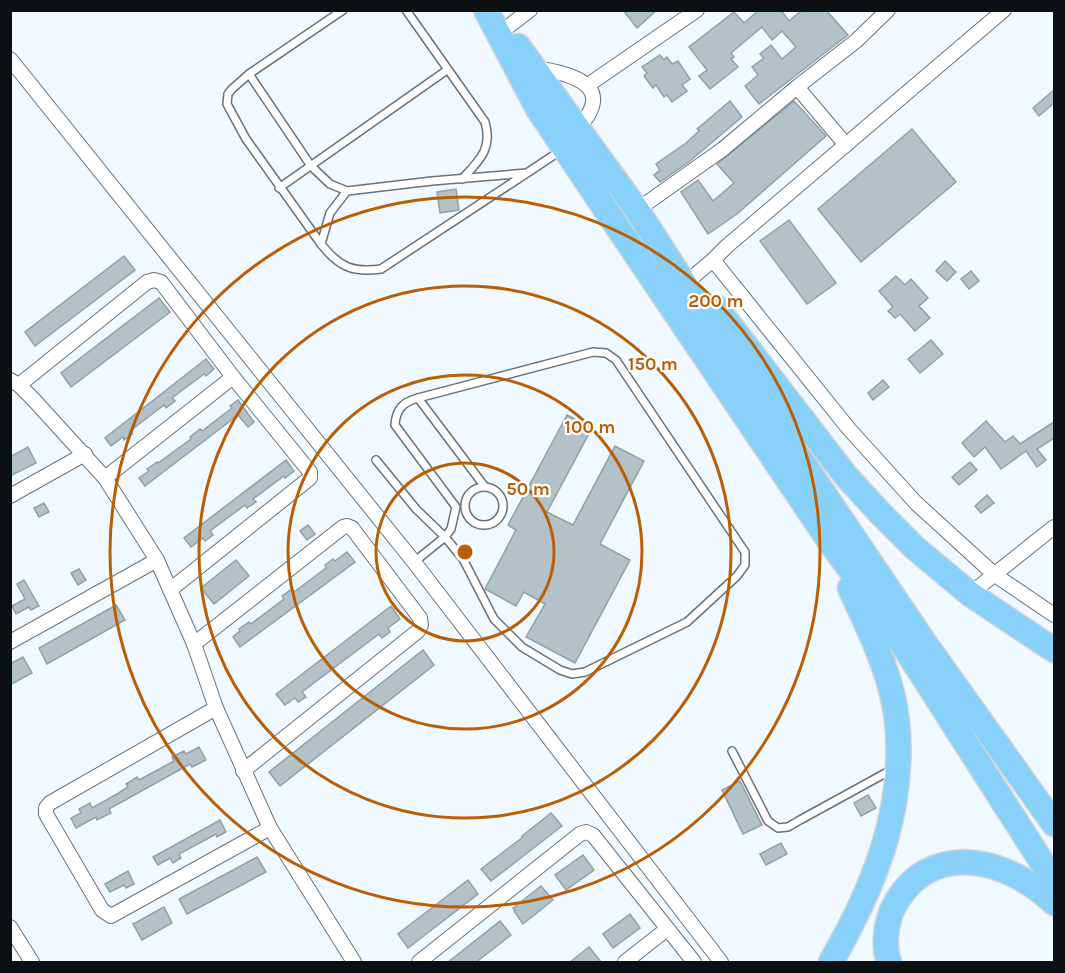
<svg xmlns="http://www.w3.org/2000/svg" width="1065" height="973" viewBox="0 0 1065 973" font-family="Karla,sans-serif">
	<rect width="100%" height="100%" fill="#f0f9ff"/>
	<!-- building -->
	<g fill="#b3c1c9" stroke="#929fa8" stroke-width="1.5">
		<polygon points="623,10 657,10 637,28"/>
		<polygon points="759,10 781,10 789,21 802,10 826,10 848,35 759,104 745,86 758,75 752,67 764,58 760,54 771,45 782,59 796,47 782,31 772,40 762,27 731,53 734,57 731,59 738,67 710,89 699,76 707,70 689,47 734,12 744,23"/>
		<polygon points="660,55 664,60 667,57 672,64 678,61 690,79 682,85 687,91 672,102 667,95 664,97 656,85 653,88 644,76 647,73 642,67"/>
		<polygon points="1054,90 1054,103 1039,116 1033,108"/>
		<polygon points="730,101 742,117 690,161 660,182 654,175 660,170 656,164 686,143 699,131 697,129"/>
		<polygon points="794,101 826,136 737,214 708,234 681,192 698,180 713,201 734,183 717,164"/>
		<polygon points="912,129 956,182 861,262 818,209"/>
		<polygon points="456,189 459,210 440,213 437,192"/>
		<polygon points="789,220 836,283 807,304 760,241"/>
		<polygon points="124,256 135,270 35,346 25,332"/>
		<polygon points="945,261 956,272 947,281 936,271"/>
		<polygon points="971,271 979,281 969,289 961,279"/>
		<polygon points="896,276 905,285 911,279 928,298 919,306 930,318 915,331 900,314 895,318 888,311 893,307 879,291"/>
		<polygon points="159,298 170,312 71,387 61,373"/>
		<polygon points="931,340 943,354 920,373 908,359"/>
		<polygon points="206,359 214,369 206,376 204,374 172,398 175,401 166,408 164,405 130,431 132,434 124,440 123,437 111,446 105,438"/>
		<polygon points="883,380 889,387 873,400 868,393"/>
		<polygon points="238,400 254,422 248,427 238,415 145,486 139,478 149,471 147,469 157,462 158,463 191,439 190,437 200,429 202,431 232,408 230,406"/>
		<polygon points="567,415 592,428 547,512 573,525 615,446 644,461 600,544 630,560 575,663 526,637 545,604 524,592 516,606 485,589 516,530 508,525"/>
		<polygon points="986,421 1005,442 1013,436 1020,444 1054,422 1054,438 1037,449 1046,460 1037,467 1026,451 1001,469 985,447 974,457 962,443"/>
		<polygon points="28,447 36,463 10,476 10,457"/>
		<polygon points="286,460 294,471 285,478 284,476 253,499 256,502 247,508 245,505 210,531 213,535 205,541 203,538 191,547 184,538"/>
		<polygon points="970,462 977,470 959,485 952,477"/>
		<polygon points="987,495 994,503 981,513 975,506"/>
		<polygon points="44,503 49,512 39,517 34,508"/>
		<polygon points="308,525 315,534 307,540 300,531"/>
		<polygon points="347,552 355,562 240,647 233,637 240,631 239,629 249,622 251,624 284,599 282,596 292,589 294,592 326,568 325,565 333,559 335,561"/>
		<polygon points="236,560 249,576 214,604 201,588"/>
		<polygon points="79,569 86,580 78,585 71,573"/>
		<polygon points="24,580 39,606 31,610 29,607 16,614 12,606 25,599 17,584"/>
		<polygon points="116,605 125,620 47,664 39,648"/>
		<polygon points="391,606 400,619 388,628 390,632 382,638 379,634 302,692 306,697 298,702 295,698 285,705 276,694"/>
		<polygon points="423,650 434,665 280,786 269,772"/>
		<polygon points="23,657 32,673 10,685 10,664"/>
		<polygon points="199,747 206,760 192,767 190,764 109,809 111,813 97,820 96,817 76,828 71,818 81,813 79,809 90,803 92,808 117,794 128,787 126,784 137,777 139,780 174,761 172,757 184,751 186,754"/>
		<polygon points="740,781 762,825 743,834 722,790"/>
		<polygon points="868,795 876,808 861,816 854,803"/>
		<polygon points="551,813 562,826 491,881 481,869 523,837 522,836"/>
		<polygon points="220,820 226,832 217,837 216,834 179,854 181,858 173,863 170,858 158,865 153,857"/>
		<polygon points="781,843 787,854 766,865 760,854"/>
		<polygon points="583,855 594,870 566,890 555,875"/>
		<polygon points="257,857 266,872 187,914 179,899"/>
		<polygon points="128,871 134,884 126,888 124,885 110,892 105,884"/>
		<polygon points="468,880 478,894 408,948 398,934"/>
		<polygon points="541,886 553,900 523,924 514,911 515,910 513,908"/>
		<polygon points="164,907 172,923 142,940 133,924"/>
		<polygon points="630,914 640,928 613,948 603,934"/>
		<polygon points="500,921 511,935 475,963 447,963"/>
		<polygon points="589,947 602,963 569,963"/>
	</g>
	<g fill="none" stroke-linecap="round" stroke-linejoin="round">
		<!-- lane casing -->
		<g stroke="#66737b" stroke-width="10">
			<g id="lane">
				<path d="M406,10l79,112c8,27 -6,39 -23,57"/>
				<polyline points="249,74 311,166 330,184 347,191"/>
				<path d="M527,173l-146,96c-28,4 -42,-2 -60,-25l9,-31 17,-22 85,-10 95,-8 33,-22"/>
				<polyline points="279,188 447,70"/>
				<polyline points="321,244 246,139 227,104 228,94 232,89 249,74 343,10"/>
				<polyline points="418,398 485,487"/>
				<path d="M376,460l40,49 29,28 6,-8 5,-22 -61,-82c1,-16 8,-23 23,-27l175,-46 13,1 10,7 129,192v13l-8,11 -50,46 -102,50 -13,2 -12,-4 -38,-23 -28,-28 -31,-60 -18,-22 -31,25"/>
				<circle cx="484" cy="506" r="19"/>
				<polyline points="732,751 768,821 778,828 788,827 800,820 893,769"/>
			</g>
		</g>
		<!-- street casing -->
		<g stroke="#66737b" stroke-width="16">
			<g id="street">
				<polyline points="1004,10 727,246 713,260 849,429 916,503 995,575 1054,615"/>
				<polyline points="505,29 530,10"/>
				<polyline points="10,59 414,562 721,962"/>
				<path d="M535,68c35,5 83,17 43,60"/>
				<polyline points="588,85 697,10"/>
				<polyline points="797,87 856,41 888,10"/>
				<polyline points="637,210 723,149 797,87 846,145"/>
				<polyline points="694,276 713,260"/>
				<polyline points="10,380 19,385 34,400 105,478 157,560 194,644 216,708 270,828 354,962"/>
				<polyline points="19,385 147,282 154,280 161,282 233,377 310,472 310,478 170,590"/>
				<polyline points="105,478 233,377"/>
				<polyline points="10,496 85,454"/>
				<polyline points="970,594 1054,527"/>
				<polyline points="10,642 157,560"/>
				<polyline points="194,644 343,527 347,526 352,528 420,618 421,625 418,631 243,771"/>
				<polyline points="216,708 50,803 46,808 46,814 102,910 111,916 270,828"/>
				<polyline points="10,927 32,962"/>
				<polyline points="419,962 580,834 586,832 593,835 694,962"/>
				<polyline points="625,962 667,929"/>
			</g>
		</g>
		<!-- highway casing -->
		<g stroke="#d3d4d5" stroke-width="27">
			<g id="highway">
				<polyline points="486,10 538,109 830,542 887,620 1054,881"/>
				<polyline points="518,46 637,210 733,359 924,642 1054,824"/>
				<polyline points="716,307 846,476 880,513 915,548 970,594 1054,650"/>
				<path d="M831,962c43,-75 75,-152 66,-241 -5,-47 -28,-91 -47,-133"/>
				<path d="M889,962c-6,-16 -3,-39 4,-54 36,-70 114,-50 161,-5"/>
			</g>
		</g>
		<!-- lane -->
		<use href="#lane" stroke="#fff" stroke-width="7"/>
		<!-- street -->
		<use href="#street" stroke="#fff" stroke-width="14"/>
		<!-- highway -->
		<use href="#highway" stroke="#87d1fb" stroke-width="24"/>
	</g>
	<!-- distance rings -->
	<g fill="none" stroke="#ba5e06" stroke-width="3">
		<circle cx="465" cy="552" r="89"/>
		<circle cx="465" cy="552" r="177"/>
		<circle cx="465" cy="552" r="266"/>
		<circle cx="465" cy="552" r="355"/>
	</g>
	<circle cx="465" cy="552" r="9" fill="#ba5e06" stroke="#fff" stroke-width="3"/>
	<g font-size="18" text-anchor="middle" font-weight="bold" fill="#ba5e06" stroke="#fff" stroke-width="4.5" stroke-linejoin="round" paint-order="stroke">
		<text x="716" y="307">200 m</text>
		<text x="653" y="370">150 m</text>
		<text x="590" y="433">100 m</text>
		<text x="528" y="495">50 m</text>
	</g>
	<!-- border -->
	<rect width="1065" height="973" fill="none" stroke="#0b1013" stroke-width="24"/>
</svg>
